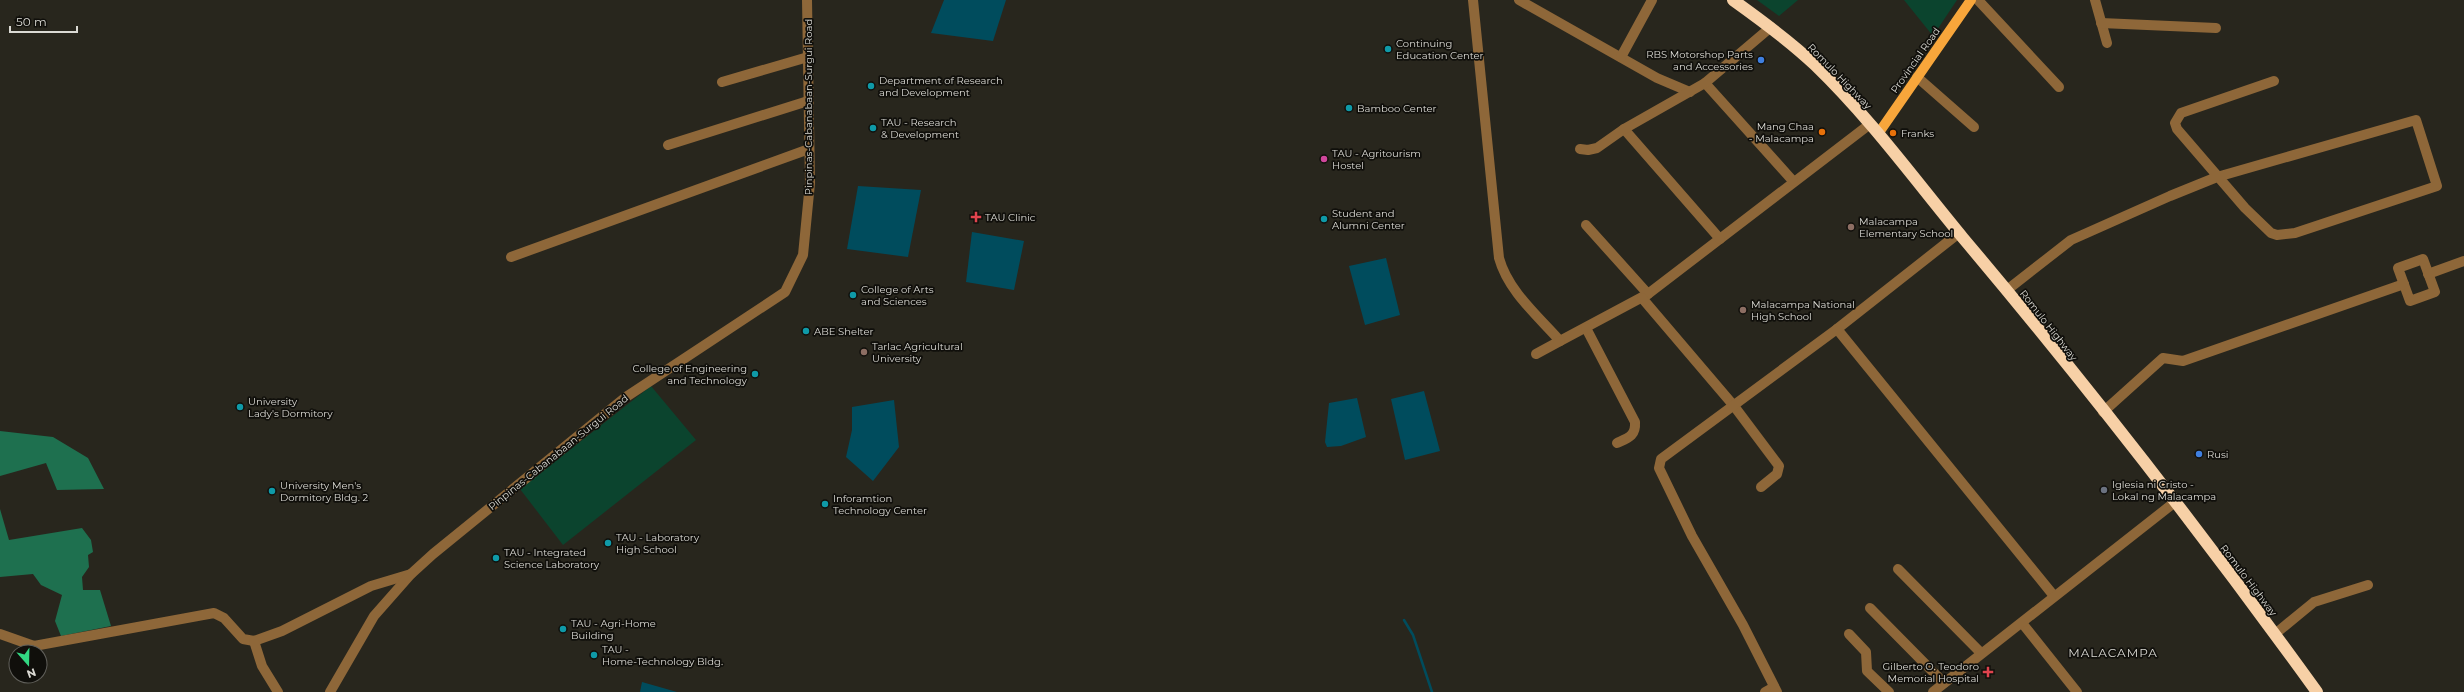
<svg xmlns="http://www.w3.org/2000/svg" width="2464" height="692" viewBox="0 0 2464 692" font-family="Montserrat,sans-serif">
	<rect width="100%" height="100%" fill="#28261d"/>
	<!-- green -->
	<g fill="#0b442e">
		<polygon points="1757,0 1798,0 1779,16"/>
		<polygon points="1904,0 1957,0 1933,36"/>
		<polygon points="651,386 696,440 563,545 520,489"/>
	</g>
	<!-- forest -->
	<g fill="#1e704f">
		<polygon points="0,431 53,437 88,458 104,489 57,490 46,463 0,476"/>
		<polygon points="0,509 9,540 82,528 91,540 93,552 88,555 89,567 82,577 83,590 100,590 111,626 61,636 55,621 62,595 41,585 33,574 0,577"/>
	</g>
	<!-- water -->
	<g fill="#004c5d">
		<polygon points="944,0 1006,0 993,41 931,33"/>
		<polygon points="858,186 921,190 908,257 847,249"/>
		<polygon points="972,232 1024,241 1014,290 966,282"/>
		<polygon points="1386,258 1400,315 1365,325 1349,266"/>
		<polygon points="1424,391 1440,451 1405,460 1391,399"/>
		<polygon points="1357,398 1366,437 1341,446 1327,447 1325,442 1329,403"/>
		<polygon points="894,400 899,447 873,481 846,457 852,430 852,407"/>
		<polygon points="642,682 677,692 640,692"/>
	</g>
	<g fill="none" stroke-linecap="round" stroke-linejoin="round">
		<!-- stream -->
		<polyline stroke="#004c5d" stroke-width="2.5" points="1404,620 1413,635 1432,692"/>
		<!-- minor -->
		<g stroke="#8e6739" stroke-width="10">
			<path d="M1473,0l26,258c9,33 39,58 61,83l88,-47 222,-170"/>
			<polyline points="1519,0 1657,78 1690,92"/>
			<polyline points="1978,0 2059,87"/>
			<polyline points="2095,0 2107,43"/>
			<polyline points="2101,23 2216,28"/>
			<polyline points="1621,57 1652,0"/>
			<polyline points="1917,77 1974,127"/>
			<polyline points="722,82 808,57"/>
			<polyline points="1705,83 1793,181"/>
			<polyline points="1624,129 1720,239"/>
			<polyline points="668,145 808,101"/>
			<polyline points="1580,149 1588,150 1597,148 1624,129 1705,83 1771,27"/>
			<polyline points="1586,225 1648,294"/>
			<polyline points="511,257 809,149"/>
			<polygon points="2423,259 2435,292 2410,301 2398,268"/>
			<polyline points="2428,274 2464,261"/>
			<polyline points="2007,290 2071,240 2170,196 2217,177 2416,120 2437,186 2295,233 2277,235 2271,233 2245,208 2177,129 2175,123 2181,113 2274,81"/>
			<polyline points="1642,298 1734,406 1779,466 1777,474 1761,487"/>
			<path d="M1586,328l49,94c1,14 -7,16 -18,21"/>
			<polyline points="1837,329 2054,596"/>
			<polyline points="1536,354 1560,341"/>
			<polyline points="2103,412 2163,358 2183,361 2404,284"/>
			<polyline points="1898,569 1981,653"/>
			<polyline points="1870,608 1944,683"/>
			<polyline points="2022,623 2077,692"/>
			<polyline points="0,634 34,646 214,613 224,618 243,639 254,641 282,631 371,586 411,574"/>
			<polyline points="1849,634 1866,652 1867,671 1889,692"/>
			<polyline points="2275,634 2314,602 2368,585"/>
			<polyline points="254,641 262,666 278,692"/>
			<polyline points="330,692 374,616 411,574 433,554 626,397 785,292 803,255 810,183 807,0"/>
			<polyline points="1765,692 1774,687"/>
			<polyline points="1777,692 1743,625 1692,536 1659,468 1661,459 1837,329 1959,233"/>
			<polyline points="1933,692 2175,502"/>
		</g>
		<!-- major -->
		<polyline stroke="#f8a63b" stroke-width="10" points="1878,134 1971,0"/>
		<!-- highway -->
		<path stroke="#f7d0a6" stroke-width="12" d="M1733,0c28,20 57,41 82,65 55,53 100,115 148,173 124,147 242,299 354,454"/>
	</g>
	<!-- markers -->
	<g fill="#0f9aa8" stroke="#100f0b" stroke-width="1.5">
		<circle cx="1388" cy="49" r="4"/>
		<circle cx="871" cy="86" r="4"/>
		<circle cx="1349" cy="108" r="4"/>
		<circle cx="873" cy="128" r="4"/>
		<circle cx="1324" cy="219" r="4"/>
		<circle cx="853" cy="295" r="4"/>
		<circle cx="806" cy="331" r="4"/>
		<circle cx="755" cy="374" r="4"/>
		<circle cx="240" cy="407" r="4"/>
		<circle cx="272" cy="491" r="4"/>
		<circle cx="825" cy="504" r="4"/>
		<circle cx="608" cy="543" r="4"/>
		<circle cx="496" cy="558" r="4"/>
		<circle cx="563" cy="629" r="4"/>
		<circle cx="594" cy="655" r="4"/>
	</g>
	<g fill="#3f7fe0" stroke="#100f0b" stroke-width="1.5">
		<circle cx="1761" cy="60" r="4"/>
		<circle cx="2199" cy="454" r="4"/>
	</g>
	<g fill="#e8710a" stroke="#100f0b" stroke-width="1.5">
		<circle cx="1822" cy="132" r="4"/>
		<circle cx="1893" cy="133" r="4"/>
	</g>
	<circle fill="#d1479c" stroke="#100f0b" stroke-width="1.5" cx="1324" cy="159" r="4"/>
	<g fill="#e0444e" stroke="#100f0b" stroke-width="1.5">
		<path d="M974 211h4v4h4v4h-4v4h-4v-4h-4v-4h4z"/>
		<path d="M1986 666h4v4h4v4h-4v4h-4v-4h-4v-4h4z"/>
	</g>
	<g fill="#8d6e63" stroke="#100f0b" stroke-width="1.5">
		<circle cx="1851" cy="227" r="4"/>
		<circle cx="1743" cy="310" r="4"/>
		<circle cx="864" cy="352" r="4"/>
	</g>
	<circle fill="#6b7280" stroke="#100f0b" stroke-width="1.5" cx="2104" cy="490" r="4"/>
	<g text-anchor="middle" stroke-width="3.5" stroke-linejoin="round" paint-order="stroke">
		<!-- poi labels -->
		<g font-size="10" fill="#dbdad4" stroke="#100f0b" text-anchor="start">
			<text x="1396" y="47">Continuing<tspan x="1396" dy="12">Education Center</tspan></text>
			<text x="1753" y="58" text-anchor="end">RBS Motorshop Parts<tspan x="1753" dy="12">and Accessories</tspan></text>
			<text x="879" y="84">Department of Research<tspan x="879" dy="12">and Development</tspan></text>
			<text x="1357" y="112">Bamboo Center</text>
			<text x="881" y="126">TAU - Research<tspan x="881" dy="12">&amp; Development</tspan></text>
			<text x="1814" y="130" text-anchor="end">Mang Chaa<tspan x="1814" dy="12">- Malacampa</tspan></text>
			<text x="1901" y="137">Franks</text>
			<text x="1332" y="157">TAU - Agritourism<tspan x="1332" dy="12">Hostel</tspan></text>
			<text x="1332" y="217">Student and<tspan x="1332" dy="12">Alumni Center</tspan></text>
			<text x="985" y="221">TAU Clinic</text>
			<text x="1859" y="225">Malacampa<tspan x="1859" dy="12">Elementary School</tspan></text>
			<text x="861" y="293">College of Arts<tspan x="861" dy="12">and Sciences</tspan></text>
			<text x="1751" y="308">Malacampa National<tspan x="1751" dy="12">High School</tspan></text>
			<text x="814" y="335">ABE Shelter</text>
			<text x="872" y="350">Tarlac Agricultural<tspan x="872" dy="12">University</tspan></text>
			<text x="747" y="372" text-anchor="end">College of Engineering<tspan x="747" dy="12">and Technology</tspan></text>
			<text x="248" y="405">University<tspan x="248" dy="12">Lady's Dormitory</tspan></text>
			<text x="2207" y="458">Rusi</text>
			<text x="2112" y="488">Iglesia ni Cristo -<tspan x="2112" dy="12">Lokal ng Malacampa</tspan></text>
			<text x="280" y="489">University Men's<tspan x="280" dy="12">Dormitory Bldg. 2</tspan></text>
			<text x="833" y="502">Inforamtion<tspan x="833" dy="12">Technology Center</tspan></text>
			<text x="616" y="541">TAU - Laboratory<tspan x="616" dy="12">High School</tspan></text>
			<text x="504" y="556">TAU - Integrated<tspan x="504" dy="12">Science Laboratory</tspan></text>
			<text x="571" y="627">TAU - Agri-Home<tspan x="571" dy="12">Building</tspan></text>
			<text x="602" y="653">TAU -<tspan x="602" dy="12">Home-Technology Bldg.</tspan></text>
			<text x="1979" y="670" text-anchor="end">Gilberto O. Teodoro<tspan x="1979" dy="12">Memorial Hospital</tspan></text>
		</g>
		<!-- street labels -->
		<g font-size="10" fill="#dbdad4" stroke="#100f0b">
			<text transform="translate(1915 60) rotate(-55)" y="4">Provincial Road</text>
			<text transform="translate(1840 76) rotate(46)" y="4">Romulo Highway</text>
			<text transform="translate(808 107) rotate(-90)" y="4">Pinpinas-Cabanabaan-Surgui Road</text>
			<text transform="translate(2049 325) rotate(52)" y="4">Romulo Highway</text>
			<text transform="translate(558 452) rotate(-39)" y="4">Pinpinas-Cabanabaan-Surgui Road</text>
			<text transform="translate(2249 580) rotate(53)" y="4">Romulo Highway</text>
		</g>
		<!-- quarter labels -->
		<g font-size="12" letter-spacing="1" fill="#dbdad4" stroke="#100f0b">
			<text x="2113" y="657">MALACAMPA</text>
		</g>
	</g>
	<!-- north arrow -->
	<g transform="translate(28 664) rotate(160)"><circle r="19" fill="#100f0b" stroke="#61605b"/>
	<path d="M0-3L7 15L0 10L-7 15Z" fill="#32d882"/>
	<text y="-6" font-size="11" font-weight="bold" text-anchor="middle" fill="#dbdad4">N</text>
	</g>
	<!-- scale -->
	<path d="M10 26v6h67v-6" fill="none" stroke="#dbdad4" stroke-width="2"/>
	<text x="16" y="26" font-size="12" fill="#dbdad4" stroke="#100f0b" stroke-width="3" paint-order="stroke">50 m</text>
</svg>
